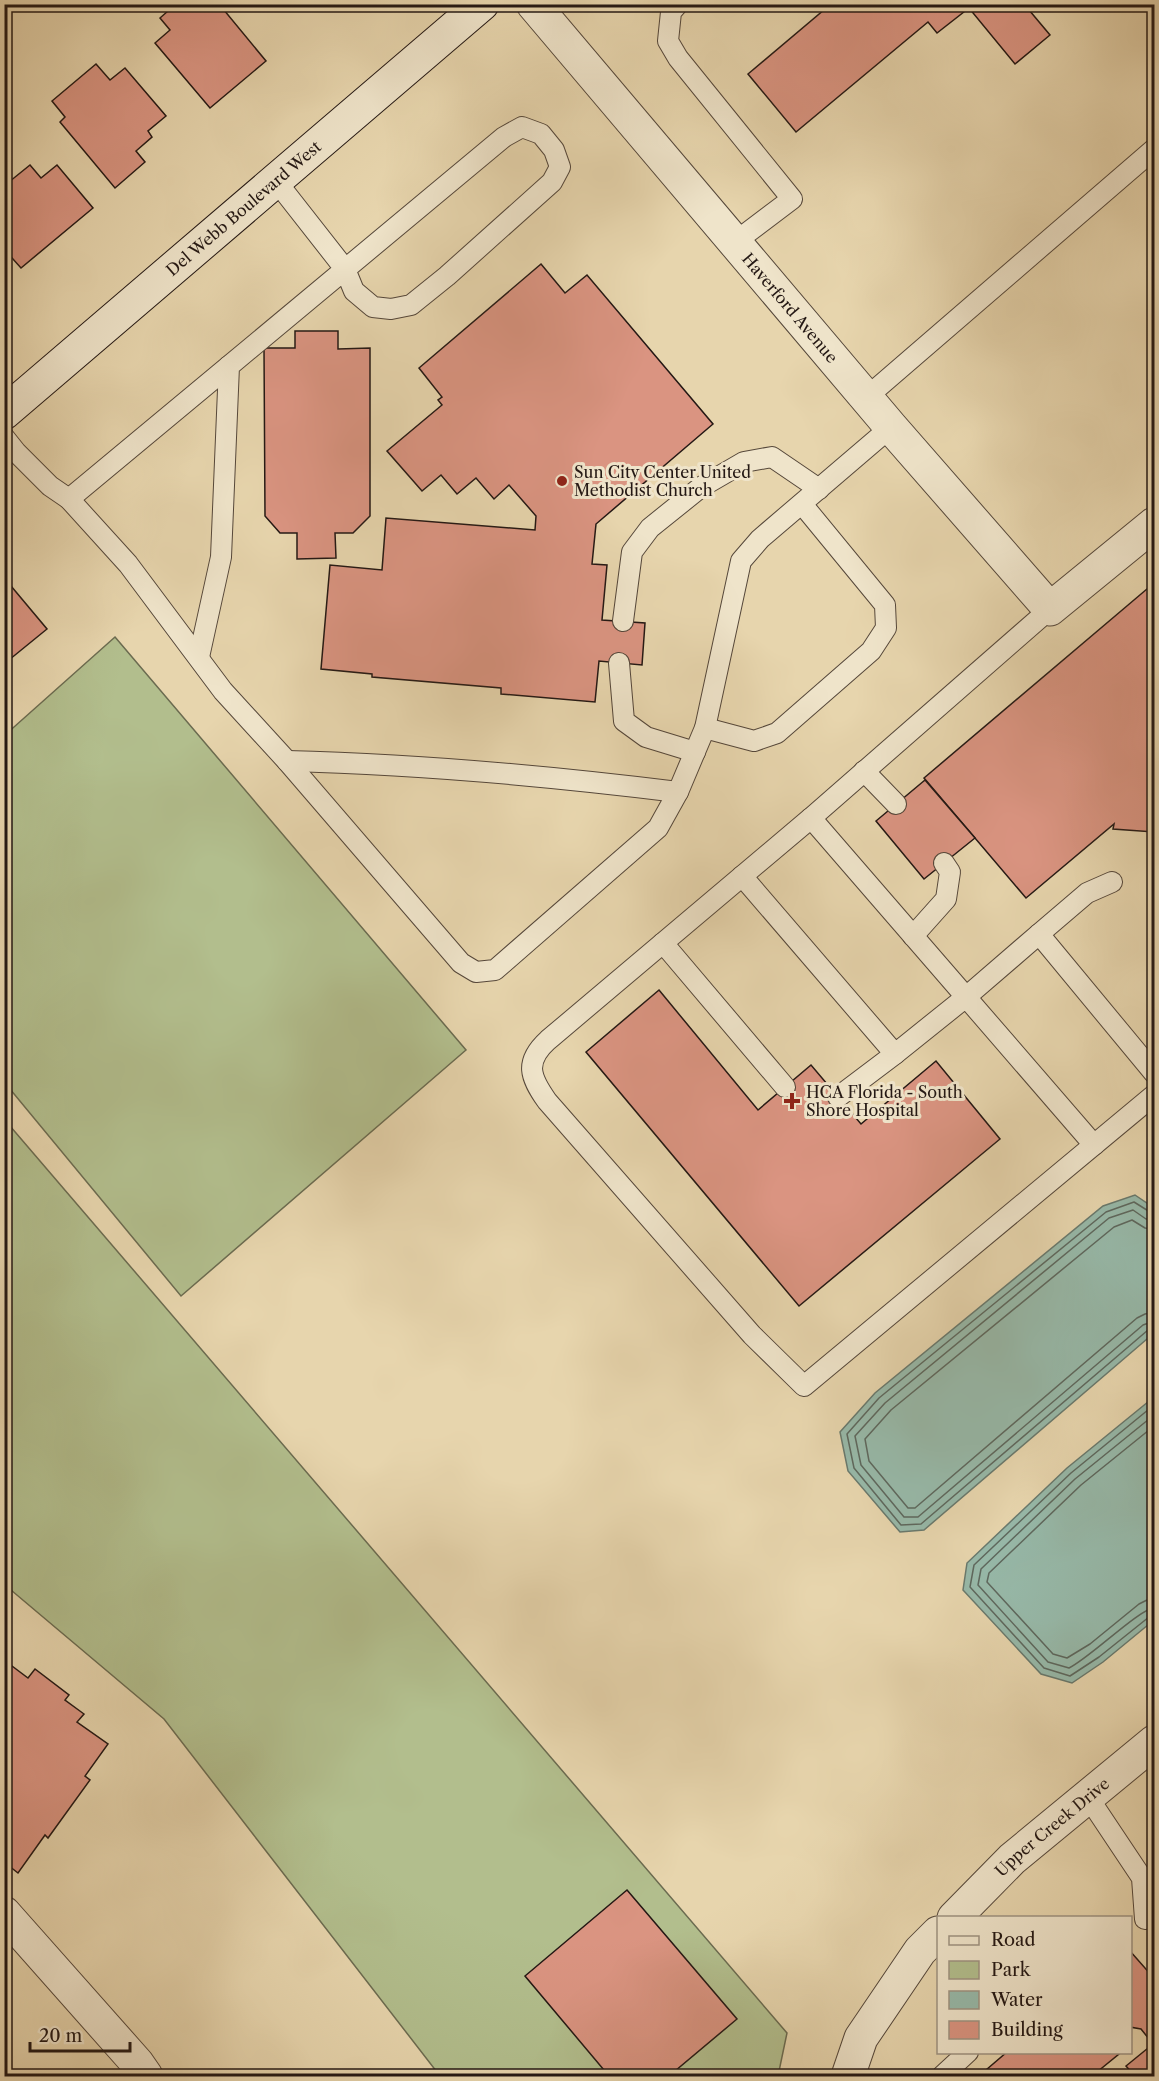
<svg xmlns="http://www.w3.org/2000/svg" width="1159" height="2081" viewBox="0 0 1159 2081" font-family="'Libre Caslon Text',serif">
	<rect width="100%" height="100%" fill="#e7d5ad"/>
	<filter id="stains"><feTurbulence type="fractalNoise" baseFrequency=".00333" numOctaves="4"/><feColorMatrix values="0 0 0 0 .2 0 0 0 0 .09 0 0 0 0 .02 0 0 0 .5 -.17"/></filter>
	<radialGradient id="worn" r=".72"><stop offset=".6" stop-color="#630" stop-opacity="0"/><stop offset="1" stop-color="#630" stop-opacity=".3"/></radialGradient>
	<!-- green -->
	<g fill="#b2be8d" stroke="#6b6b50" stroke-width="1.5">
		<polygon points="115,637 466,1050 181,1296 5,1083 5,735"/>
		<polygon points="4,1119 787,2033 778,2076 440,2076 164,1719 5,1585"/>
	</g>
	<!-- water -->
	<g fill="#97b9a9" stroke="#69796d" stroke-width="1.5">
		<polygon points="1135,1195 1154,1208 1154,1333 924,1530 900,1532 848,1471 840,1432 875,1393 1103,1206"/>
		<polygon points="1154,1397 1154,1620 1103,1662 1072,1683 1041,1674 963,1590 967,1563 1067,1468"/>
	</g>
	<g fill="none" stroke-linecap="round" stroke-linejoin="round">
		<!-- shore -->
		<g stroke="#5e685e" stroke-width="1.5">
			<polyline points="1154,1213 1150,1212 1134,1202 1106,1212 879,1398 847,1434 854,1468 901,1525 921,1524 1148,1330 1154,1329"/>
			<polyline points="1154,1220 1146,1219 1133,1210 1109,1218 885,1403 855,1436 861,1465 904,1517 918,1517 1143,1325 1154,1321"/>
			<polyline points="1154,1229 1145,1228 1132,1220 1114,1227 891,1410 865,1439 869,1461 908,1508 915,1508 1137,1318 1145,1314 1154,1312"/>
			<polyline points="1154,1405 1071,1473 974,1565 970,1587 1044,1668 1070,1676 1099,1657 1149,1617 1154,1615"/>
			<path d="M1154,1415l-79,64 -94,90 -3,16 70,77 21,6c22,-11 70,-59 85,-60"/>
			<polyline points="1154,1426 1081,1485 989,1573 987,1582 1053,1654 1067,1658 1090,1644 1139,1604 1147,1600 1154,1599"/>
		</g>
	</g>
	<!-- building -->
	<g fill="#da9481" stroke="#241814" stroke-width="1.5">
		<polygon points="176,4 188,4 194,11 202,4 219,4 266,61 210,108 155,43 170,30 160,18"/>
		<polygon points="831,4 1024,4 1050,35 1015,64 969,8 937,33 928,22 796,132 748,74"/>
		<polygon points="96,64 110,80 125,68 166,116 148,131 152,137 136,151 145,162 115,188 60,122 65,117 52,101"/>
		<polygon points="30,165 41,178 57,165 93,208 21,268 4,249 4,186"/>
		<polygon points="541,264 565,293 587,275 713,424 596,524 592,564 607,565 602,620 645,623 642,665 599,661 595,702 501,694 501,688 372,677 372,674 321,669 330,565 382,570 386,518 535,530 536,516 509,485 494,499 476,478 457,494 441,475 422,491 387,451 442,405 438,400 442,397 419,368"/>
		<polygon points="295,331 338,331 338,349 370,348 370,516 353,533 335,533 336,558 297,559 297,533 280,533 265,516 264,348 295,348"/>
		<polygon points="6,580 47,629 4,664 4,581"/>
		<polygon points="1154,583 1154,832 1113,829 1114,824 1026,898 924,778"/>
		<polygon points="925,780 975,838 924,879 876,821"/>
		<polygon points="659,990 758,1110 811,1065 861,1124 936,1061 1000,1139 799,1306 586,1052"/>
		<polygon points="4,1660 28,1678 35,1669 69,1695 65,1700 84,1714 77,1722 108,1744 85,1776 90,1780 48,1838 45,1835 18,1873 4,1862"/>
		<polygon points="627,1890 737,2019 669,2076 609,2076 525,1976"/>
		<polygon points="1130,1951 1152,1976 1154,1974 1154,2076 1135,2076 1126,2066 1153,2044 1141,2029 1130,2027"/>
		<polygon points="1007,2052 1118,2052 1119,2054 1097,2072 1101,2076 979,2076"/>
	</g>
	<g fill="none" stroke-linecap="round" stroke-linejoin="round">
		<!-- lane casing -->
		<g stroke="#55473a" stroke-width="22">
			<g id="lane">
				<polyline points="678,4 671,12 668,41 678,58 792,199 735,242"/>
				<polyline points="868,396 1154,149"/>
				<polyline points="4,437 16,452 50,486 69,499 128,564 223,691 287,761 461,963 476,972 495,970 658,828 678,792 705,728 741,561 760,539 891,427"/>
				<polyline points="69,499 229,366"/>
				<polyline points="623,621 632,552 650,528 701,487 744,462 772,457 819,489"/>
				<polyline points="199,657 221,557 229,366 504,137 522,127 541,134 554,150 560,167 552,182 447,276 411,305 391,309 373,307 354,291 345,269 276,181"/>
				<polyline points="619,663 624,721 646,737 695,752"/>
				<polyline points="705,728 754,741 777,733 871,651 886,628 885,605 802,504"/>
				<path d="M287,761c131,3 261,15 391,31"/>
				<polyline points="864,771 896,804"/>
				<polyline points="811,818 1050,609"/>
				<polyline points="742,876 895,1054 966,997 1094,1145"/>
				<polyline points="1039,934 1087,893 1112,882"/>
				<polyline points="913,936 946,899 950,872 944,863"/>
				<polyline points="663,943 785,1087"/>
				<path d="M1154,1073l-115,-139 -73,63 -155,-179 -263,222c-24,22 -18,37 -1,61l205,234 52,51 350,-291"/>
				<polyline points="838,1097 895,1054"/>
				<polyline points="1088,1797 1142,1878 1145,1919"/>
				<polyline points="942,2076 968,2052"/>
			</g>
		</g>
		<!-- street casing -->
		<g stroke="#55473a" stroke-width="35">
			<g id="street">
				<path id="s1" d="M533,4l358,423 159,182 104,-85"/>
				<polyline points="4,1913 137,2063 146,2076"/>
				<path id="s2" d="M954,1918l58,-59 142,-117"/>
				<polyline points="848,2076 861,2038 920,1951 938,1933"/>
			</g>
		</g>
		<!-- secondary casing -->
		<g stroke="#241814" stroke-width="35">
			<g id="secondary">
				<path id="s3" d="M4,413l478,-409"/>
			</g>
		</g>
		<!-- lane -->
		<use href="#lane" stroke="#efe4ca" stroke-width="20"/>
		<!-- street -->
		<use href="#street" stroke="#efe4ca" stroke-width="33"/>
		<!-- secondary -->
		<use href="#secondary" stroke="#efe4ca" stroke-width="33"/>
	</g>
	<!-- markers -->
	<g fill="#8f2418" stroke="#efe4ca" stroke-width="2">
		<circle cx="562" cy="481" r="6"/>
		<path d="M789 1092h6v6h6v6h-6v6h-6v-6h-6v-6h6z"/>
	</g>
	<g text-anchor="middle" stroke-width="6" stroke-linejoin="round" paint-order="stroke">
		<!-- street labels -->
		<g font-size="16" fill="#241814" stroke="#efe4ca">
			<text dy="6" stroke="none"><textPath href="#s3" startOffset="315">Del Webb Boulevard West</textPath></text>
			<text dy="6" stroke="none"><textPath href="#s1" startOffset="398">Haverford Avenue</textPath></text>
			<text dy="6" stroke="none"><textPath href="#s2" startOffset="134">Upper Creek Drive</textPath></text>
		</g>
		<!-- poi labels -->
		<g font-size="16" fill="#241814" stroke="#efe4ca" text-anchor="start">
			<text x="574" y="478">Sun City Center United<tspan x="574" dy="18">Methodist Church</tspan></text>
			<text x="806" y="1098">HCA Florida - South<tspan x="806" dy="18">Shore Hospital</tspan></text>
		</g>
	</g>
	<!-- margin -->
	<rect width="1159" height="2081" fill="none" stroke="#e7d5ad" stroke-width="24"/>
	<rect x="6" y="6" width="1147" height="2069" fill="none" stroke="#241814" stroke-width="3"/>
	<rect x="12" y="12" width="1135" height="2057" fill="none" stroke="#241814" stroke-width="1.5"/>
	<!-- legend -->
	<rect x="937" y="1916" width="195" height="138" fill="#efe4ca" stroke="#9e9281" stroke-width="1.5"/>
	<rect x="949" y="1936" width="30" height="9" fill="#efe4ca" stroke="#9e9281" stroke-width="1.5"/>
	<text x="991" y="1946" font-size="18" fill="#241814">Road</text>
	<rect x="949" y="1961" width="30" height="18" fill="#b2be8d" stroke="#9e9281" stroke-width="1.5"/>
	<text x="991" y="1976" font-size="18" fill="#241814">Park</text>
	<rect x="949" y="1991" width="30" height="18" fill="#97b9a9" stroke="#9e9281" stroke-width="1.5"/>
	<text x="991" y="2006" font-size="18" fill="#241814">Water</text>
	<rect x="949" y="2021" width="30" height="18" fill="#da9481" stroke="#9e9281" stroke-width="1.5"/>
	<text x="991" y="2036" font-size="18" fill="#241814">Building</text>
	<!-- scale -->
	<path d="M30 2042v9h100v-9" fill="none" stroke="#241814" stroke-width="3"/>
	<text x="39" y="2042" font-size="18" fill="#241814" stroke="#efe4ca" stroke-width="4.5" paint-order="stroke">20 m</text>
	<rect width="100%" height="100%" filter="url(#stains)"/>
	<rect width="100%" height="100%" fill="url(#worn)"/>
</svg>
